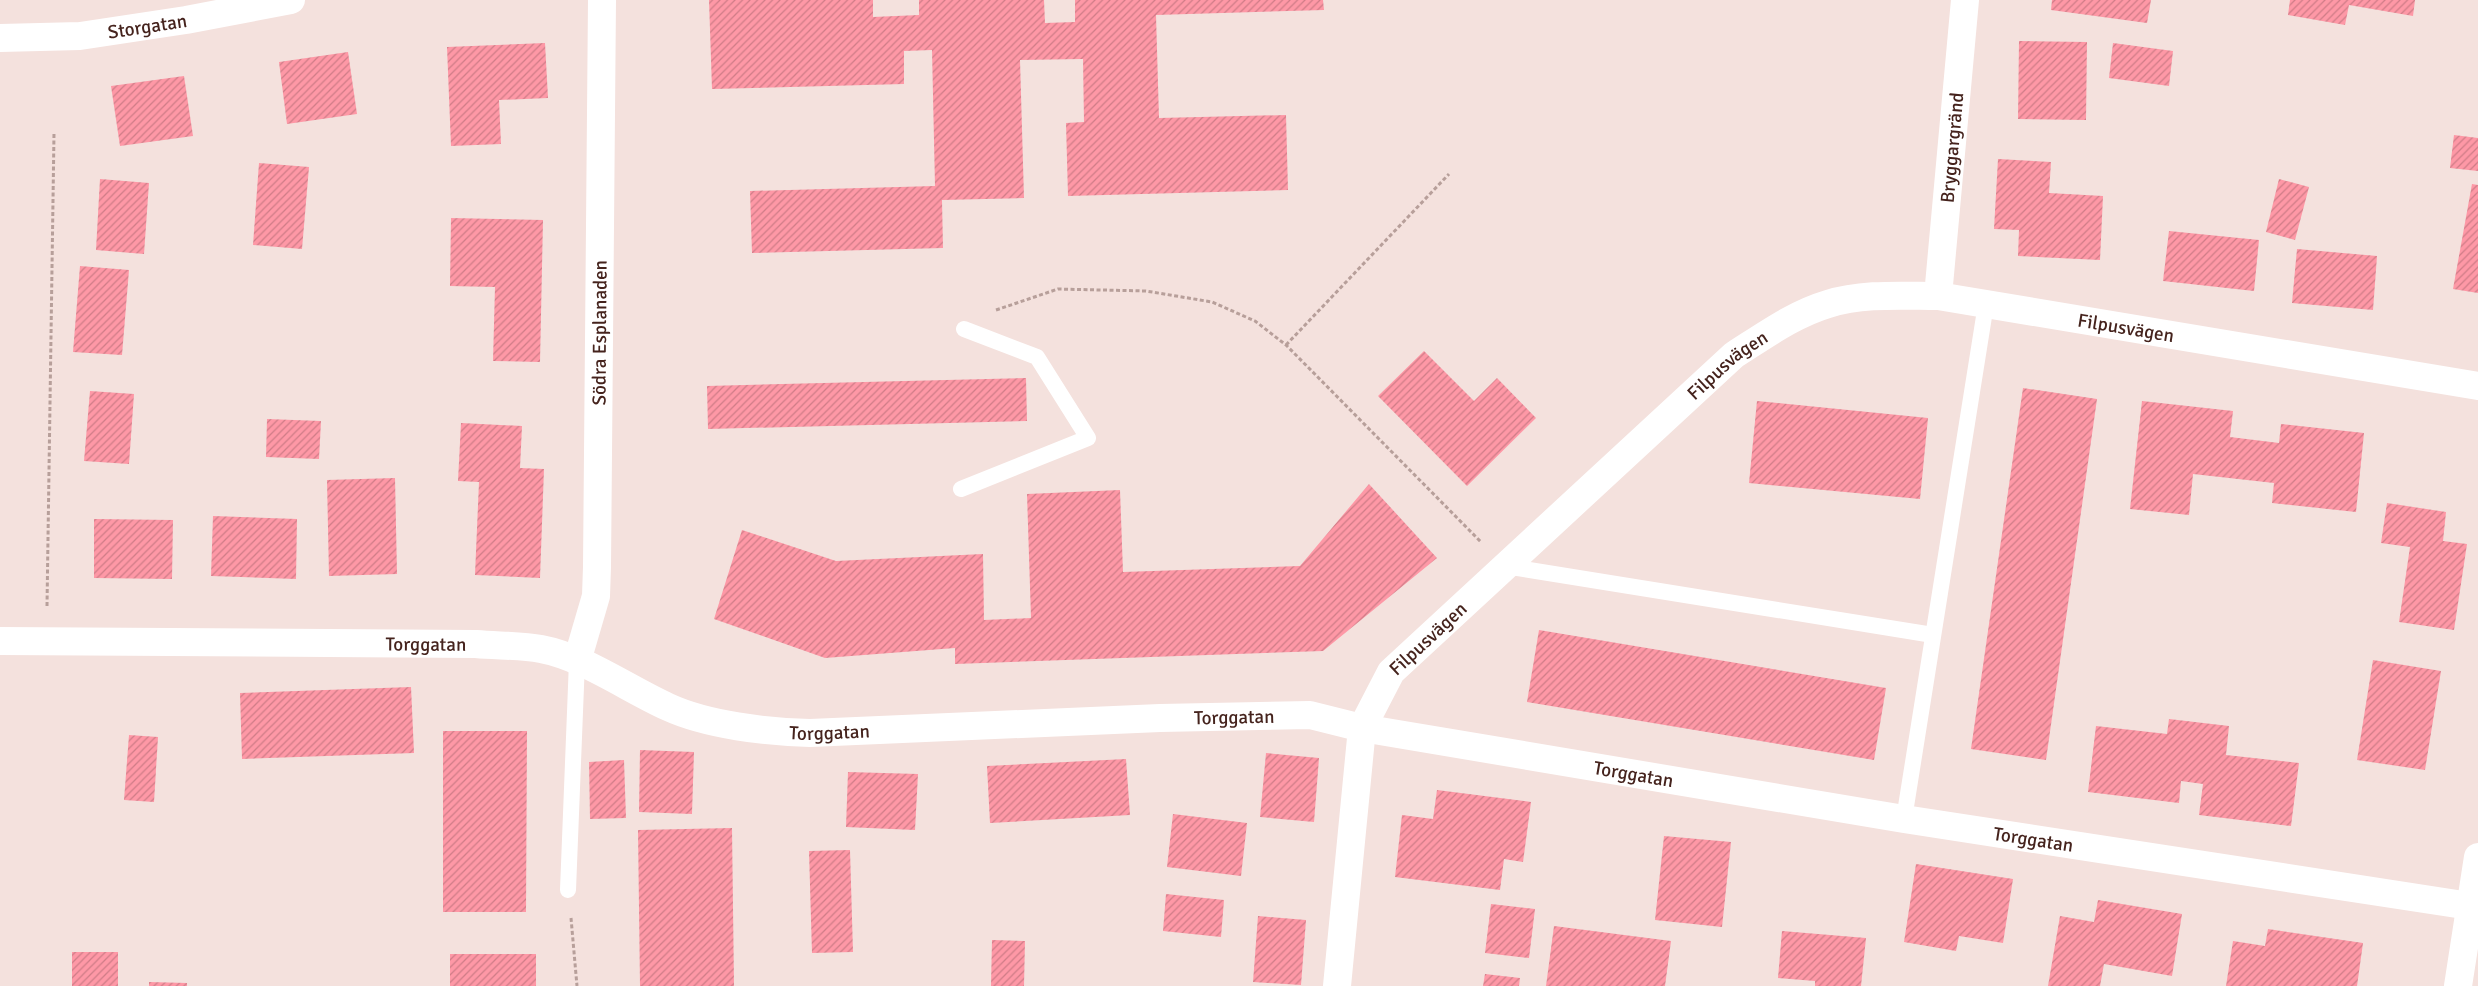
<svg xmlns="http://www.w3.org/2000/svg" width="2478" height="986" viewBox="0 0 2478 986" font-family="Signika,sans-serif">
	<defs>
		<pattern id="building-hatch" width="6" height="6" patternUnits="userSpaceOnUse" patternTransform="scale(1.25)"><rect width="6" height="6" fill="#fe98a6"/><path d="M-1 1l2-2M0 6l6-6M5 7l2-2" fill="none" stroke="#cf7c87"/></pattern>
	</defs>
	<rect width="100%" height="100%" fill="#f4e1dd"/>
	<!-- building -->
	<g fill="url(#building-hatch)">
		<polygon points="709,0 873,0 873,17 919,15 919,0 1044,0 1045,23 1075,22 1075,0 1323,0 1324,10 1156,15 1159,118 1286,115 1288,190 1068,196 1066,123 1084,122 1083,59 1020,60 1024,198 942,200 943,248 752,253 750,191 935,186 932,50 904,51 904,84 712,89"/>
		<polygon points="2052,0 2151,0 2147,23 2051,10"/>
		<polygon points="2290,0 2415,0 2413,16 2349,5 2345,25 2288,15"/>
		<polygon points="2019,41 2087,42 2086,120 2018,119"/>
		<polygon points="545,43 548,98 499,100 501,144 451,146 447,47"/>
		<polygon points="2113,43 2173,51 2169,86 2109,78"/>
		<polygon points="348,52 357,114 287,124 279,62"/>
		<polygon points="184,76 193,136 120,146 111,86"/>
		<polygon points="2454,135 2478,138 2478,171 2450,168"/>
		<polygon points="1998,159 2051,162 2049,193 2103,196 2100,260 2018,256 2019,230 1994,229"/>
		<polygon points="259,163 309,167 302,249 253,245"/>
		<polygon points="100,179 149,183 144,254 96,250"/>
		<polygon points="2279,179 2309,187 2295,240 2266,232"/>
		<polygon points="2472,184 2478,185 2478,293 2453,289"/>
		<polygon points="451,218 543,220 540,362 493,361 495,287 450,286"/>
		<polygon points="2169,231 2259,240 2254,291 2163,281"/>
		<polygon points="2297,249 2377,256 2373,310 2292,303"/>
		<polygon points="80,266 129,270 122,355 73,352"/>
		<polygon points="1424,351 1474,401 1497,378 1536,418 1467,486 1378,396"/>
		<polygon points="1026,378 1027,421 708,429 707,386"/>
		<polygon points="2023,388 2097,399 2046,760 1971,749"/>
		<polygon points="90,391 134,394 129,464 84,461"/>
		<polygon points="1757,401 1928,418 1920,499 1749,483"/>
		<polygon points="2142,401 2233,411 2230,437 2279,443 2281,424 2364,433 2356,512 2272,503 2274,483 2193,474 2189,515 2130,509"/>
		<polygon points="267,419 321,421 319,459 266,457"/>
		<polygon points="461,423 522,426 520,468 544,469 540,578 475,575 479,482 458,481"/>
		<polygon points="395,478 397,574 329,576 327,480"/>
		<polygon points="1369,484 1437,558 1323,651 955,664 955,648 825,658 714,619 742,530 836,561 983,554 984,620 1031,618 1027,494 1120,490 1123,572 1300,566"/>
		<polygon points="2387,503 2446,512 2443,541 2467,544 2454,630 2399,622 2410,547 2381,543"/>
		<polygon points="213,516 297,519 296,579 211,576"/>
		<polygon points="94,519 173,520 172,579 94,578"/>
		<polygon points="1539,630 1886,688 1874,760 1527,702"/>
		<polygon points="2373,660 2441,671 2425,770 2357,760"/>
		<polygon points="411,687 414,753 242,759 240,693"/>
		<polygon points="2169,719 2229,726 2226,755 2299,763 2291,826 2199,815 2203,784 2181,781 2179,803 2088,792 2096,726 2167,734"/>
		<polygon points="443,731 527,731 526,912 443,912"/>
		<polygon points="129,735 158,737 154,802 124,800"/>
		<polygon points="640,750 694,752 692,814 639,812"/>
		<polygon points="1266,753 1319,758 1314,822 1260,817"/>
		<polygon points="1126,759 1130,815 990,823 987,766"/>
		<polygon points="624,760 626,818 590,819 589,762"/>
		<polygon points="848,772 918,774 915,830 846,827"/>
		<polygon points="1437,790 1531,802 1523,862 1504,859 1500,890 1395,877 1402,815 1433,819"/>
		<polygon points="1173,814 1247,823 1241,876 1167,867"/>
		<polygon points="732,828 734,986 640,986 638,830"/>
		<polygon points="1664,836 1731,842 1722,927 1655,920"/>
		<polygon points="850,850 853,952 812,953 809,851"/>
		<polygon points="1916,864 2013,879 2003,943 1959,936 1956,951 1904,942"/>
		<polygon points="1166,894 1224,900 1221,937 1163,931"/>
		<polygon points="2098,900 2182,914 2172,976 2104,964 2100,986 2048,986 2060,916 2094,922"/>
		<polygon points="1491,904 1535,909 1529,958 1485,953"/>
		<polygon points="1258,916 1306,920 1301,985 1253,982"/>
		<polygon points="1554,926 1671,941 1665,986 1546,986"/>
		<polygon points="2268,929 2363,943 2357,986 2226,986 2233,941 2265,946"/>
		<polygon points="1782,931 1866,938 1861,986 1815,986 1815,981 1778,978"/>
		<polygon points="992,940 1025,941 1024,986 991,986"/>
		<rect x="72" y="952" width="46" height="34"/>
		<rect x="450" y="954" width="86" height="32"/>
		<polygon points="1485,974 1520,978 1519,986 1483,986"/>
		<polygon points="149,982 187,983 187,986 149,986"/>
	</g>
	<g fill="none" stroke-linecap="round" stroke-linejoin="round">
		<!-- path -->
		<g stroke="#b79f9a" stroke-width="3" stroke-dasharray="4 2.5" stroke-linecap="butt">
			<polyline points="996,310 1058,289 1146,291 1212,302 1255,321 1286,345 1481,542"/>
			<polyline points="1286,345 1449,174"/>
			<polyline points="47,606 54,133"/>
			<polyline points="571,918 577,986"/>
		</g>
		<!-- lane -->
		<g stroke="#fff" stroke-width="16">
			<polyline points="961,489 1088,438 1037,357 964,329"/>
			<polyline points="1505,566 1933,635"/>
			<polyline points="1904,819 1986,304"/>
			<polyline points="568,890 577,661"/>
		</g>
		<!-- street -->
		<g stroke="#fff" stroke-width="28">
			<path id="s1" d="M0,38l80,-2 106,-16 105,-20"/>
			<path id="s2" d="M1938,296l27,-296"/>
			<path id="s3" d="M0,641l476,3c21,2 44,1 65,5 43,8 87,40 127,58 39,18 99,25 142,26l350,-15 150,-3 52,13 542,91 566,87"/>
			<path id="s4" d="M577,661l19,-65 1,-29 5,-567"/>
			<path id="s5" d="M1337,986l25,-258 29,-56 343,-317c30,-19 60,-41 94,-51 35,-11 74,-8 110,-8l540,90"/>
			<polyline points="2458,986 2478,857"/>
		</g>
	</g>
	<g text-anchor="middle" stroke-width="4.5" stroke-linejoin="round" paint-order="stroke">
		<!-- street labels -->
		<g font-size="19" fill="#45231d" stroke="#f3f3f3">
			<text dy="7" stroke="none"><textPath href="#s1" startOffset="148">Storgatan</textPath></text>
			<text dy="7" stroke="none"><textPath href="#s2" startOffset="149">Bryggargränd</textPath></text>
			<text dy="7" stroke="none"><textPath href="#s5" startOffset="1198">Filpusvägen</textPath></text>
			<text dy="7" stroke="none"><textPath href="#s4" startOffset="331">Södra Esplanaden</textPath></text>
			<text dy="7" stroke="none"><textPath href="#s5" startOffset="778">Filpusvägen</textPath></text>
			<text dy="7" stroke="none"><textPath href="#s5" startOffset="372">Filpusvägen</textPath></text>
			<text dy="7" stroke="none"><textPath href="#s3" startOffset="426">Torggatan</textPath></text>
			<text dy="7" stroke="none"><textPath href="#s3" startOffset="1251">Torggatan</textPath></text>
			<text dy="7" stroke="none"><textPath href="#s3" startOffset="846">Torggatan</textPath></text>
			<text dy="7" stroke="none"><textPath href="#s3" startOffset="1656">Torggatan</textPath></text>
			<text dy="7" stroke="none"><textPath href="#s3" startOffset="2061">Torggatan</textPath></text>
		</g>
	</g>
</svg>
